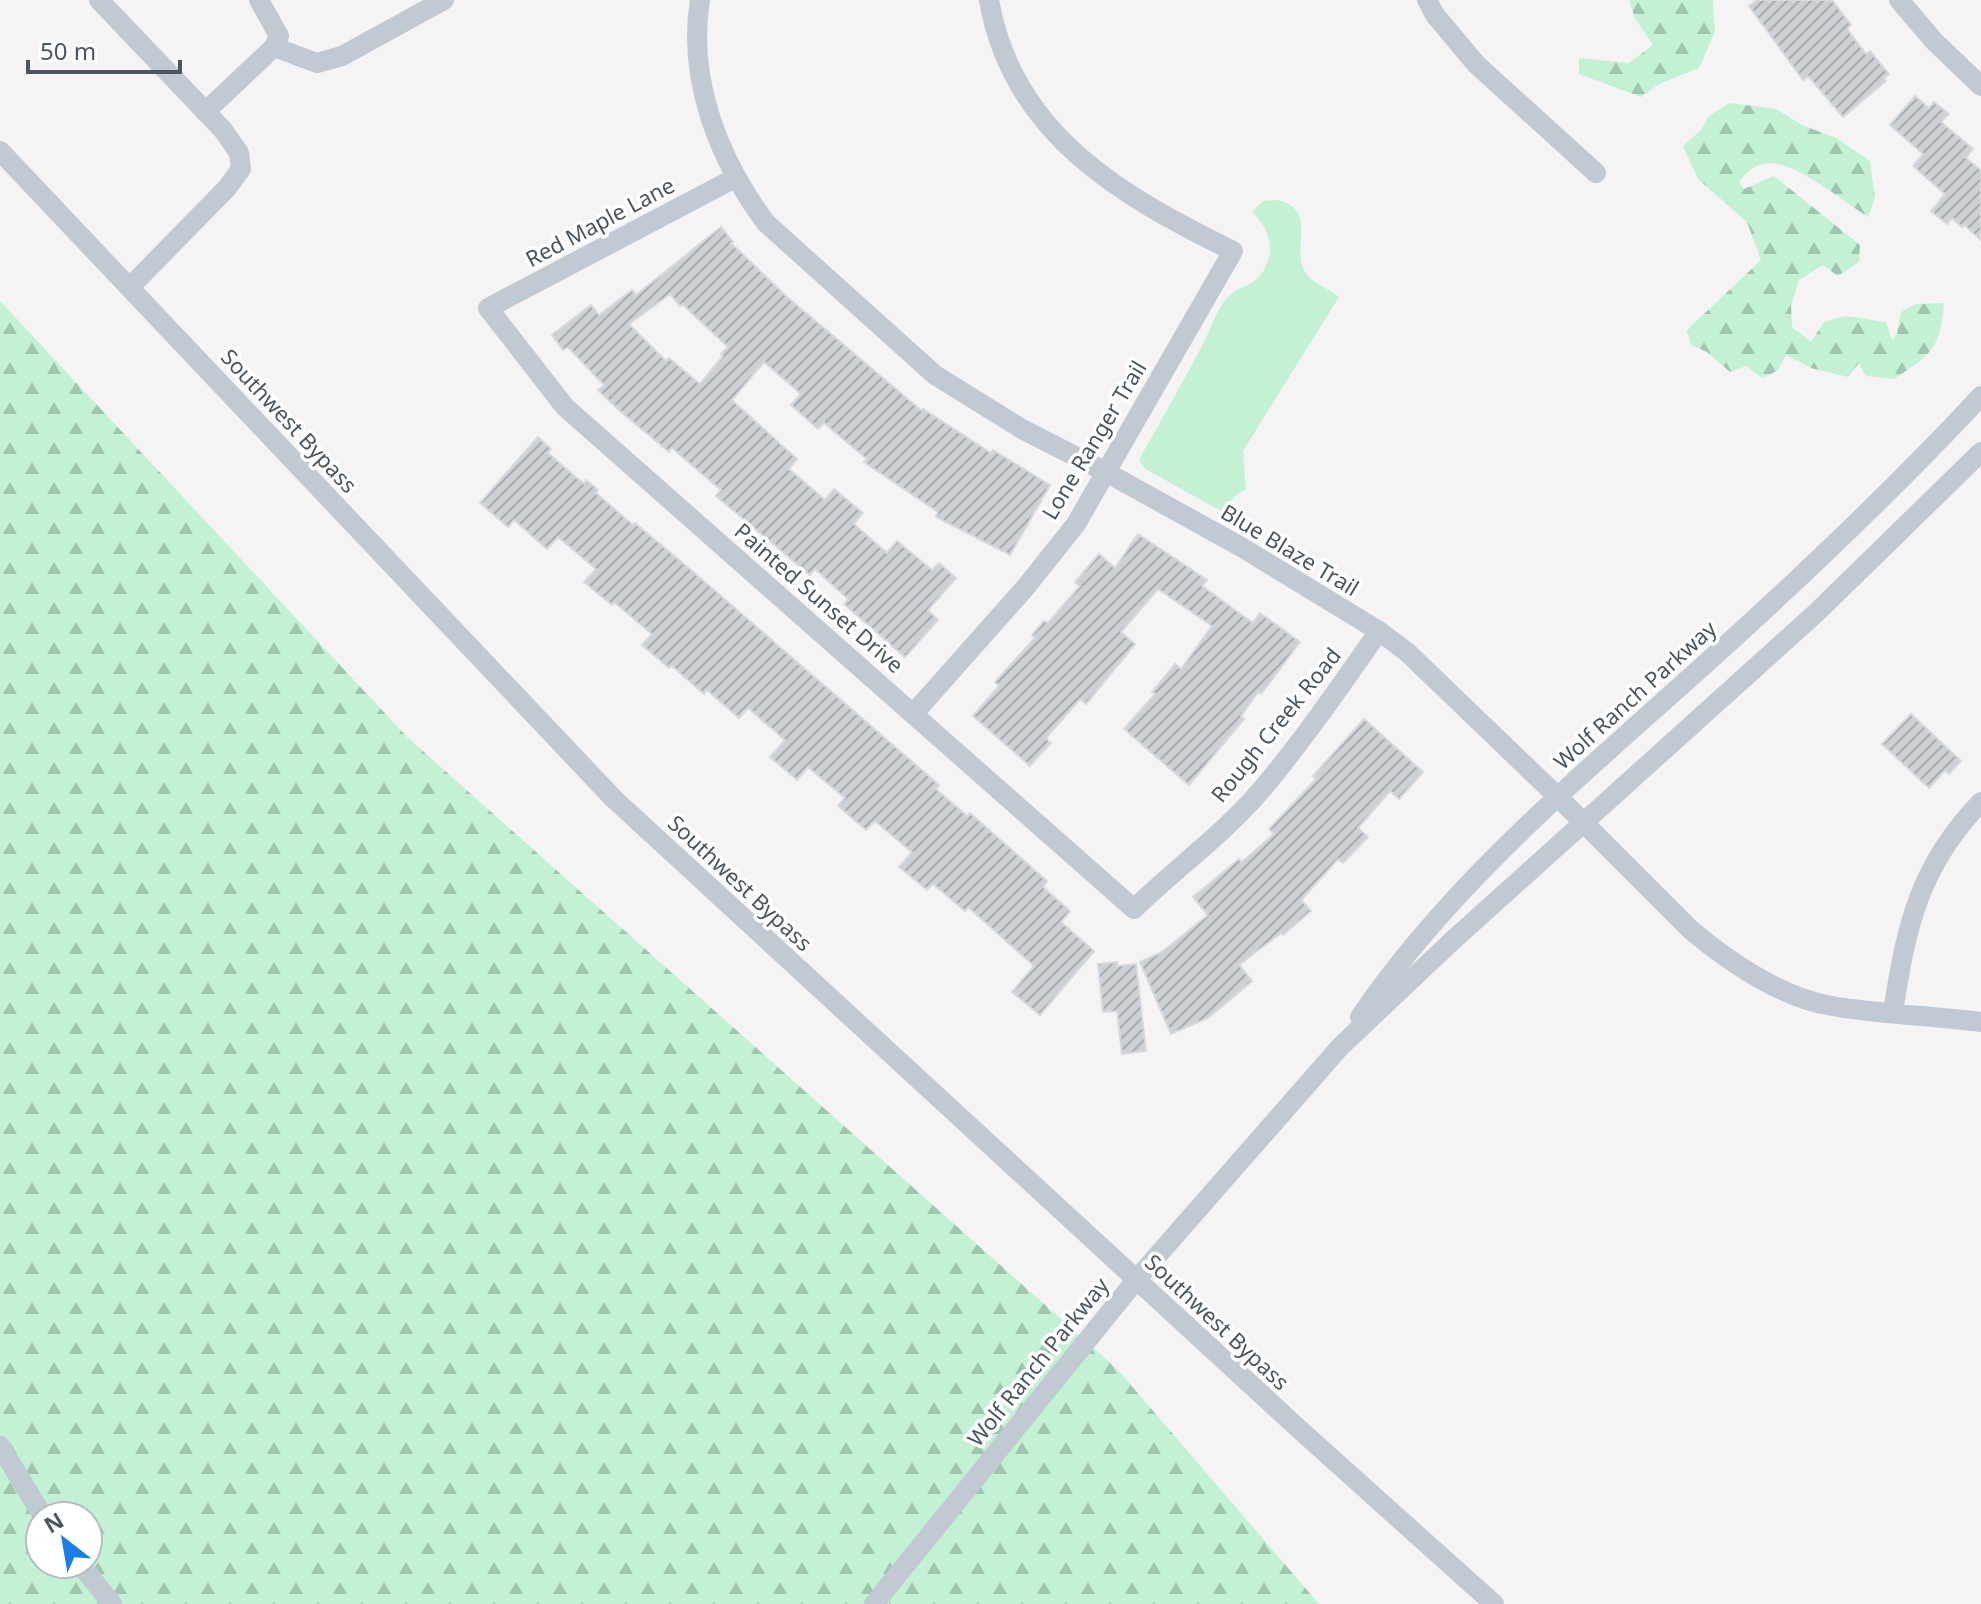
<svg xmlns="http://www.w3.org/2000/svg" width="1981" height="1604" viewBox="0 0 1981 1604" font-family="'Noto Sans',sans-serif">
	<defs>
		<pattern id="forest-firs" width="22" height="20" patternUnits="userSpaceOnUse" patternTransform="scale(2)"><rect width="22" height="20" fill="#c3f1d3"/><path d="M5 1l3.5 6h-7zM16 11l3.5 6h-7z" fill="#a0c6af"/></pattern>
		<pattern id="building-hatch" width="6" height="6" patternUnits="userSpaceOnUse" patternTransform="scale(2)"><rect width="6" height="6" fill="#cdd0d5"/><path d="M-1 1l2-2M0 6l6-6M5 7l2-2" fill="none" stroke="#a8acb0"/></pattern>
	</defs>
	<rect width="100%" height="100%" fill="#f5f3f3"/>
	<!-- forest -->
	<g fill="url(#forest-firs)" fill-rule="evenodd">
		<polygon points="1629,0 1713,0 1715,32 1699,68 1659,84 1641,97 1579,74 1579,58 1629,63 1653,45 1635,18"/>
		<path d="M1730,103l46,6 26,16 34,13 34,23 5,37 -7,19c-22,-14 -74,-56 -99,-54 -14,1 -22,8 -30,19l5,7 30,-13 86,69 -1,17 -21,14 -15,-11 -24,15 -8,25 1,22 19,15 13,-20 21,-6 41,6 6,18 5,-6 4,-22 15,-8 28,-1c-4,47 -13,51 -50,76l-28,-3 -7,-13 -11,14 -37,-9 -25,-13 -9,16 -15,7 -16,-12 -16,6 -23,-20 -16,-7 -4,-15 74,-70 -14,-38 -49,-43 -15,-33 18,-16 8,-14z"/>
		<path d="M0,301l407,436 710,632 202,235h-1319zM40,1516h48v48h-48z"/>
	</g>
	<!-- green -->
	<path fill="#c3f1d3" d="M1277,200c41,9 15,47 27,70 6,13 25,18 35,27l-96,154 3,38 -11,7 -14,15 -77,-43 -4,-7 1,-5c21,-38 43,-75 63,-114 7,-14 12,-32 23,-44 14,-16 34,-9 42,-41 4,-17 -5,-34 -17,-45l11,-11z"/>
	<!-- building -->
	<g fill="url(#building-hatch)" stroke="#d7d9de" stroke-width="2" fill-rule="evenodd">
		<polygon points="1757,0 1832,0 1851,25 1847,29 1866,54 1870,51 1889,74 1884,78 1886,81 1843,117 1808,76 1803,80 1749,6"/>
		<polygon points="1915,96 1929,108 1934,102 1949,114 1941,122 1973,149 1966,158 1981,170 1981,240 1964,225 1962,227 1952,218 1947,224 1931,211 1945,194 1913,166 1923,154 1890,125"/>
		<path d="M721,227l12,15 -2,1 55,53 136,115 1,-2 68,44 2,-3 57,35 -40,70 -74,-38 2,-5 -74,-50 3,-3 -43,-36 -6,6 -27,-24 10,-11 -37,-32 -32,38 65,59 -8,10 36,31 9,-11 29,24 -9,11 33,29 10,-12 35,29 7,-7 17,15 -28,32 10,10 -33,37 -61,-53 4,-5 -33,-30 -5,6 -94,-79 5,-6 -49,-42 -3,4 -50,-42 -21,-20 6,-5 -36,-38 -5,3 -11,-15 39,-30 8,10 33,-25 4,5zM670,294l10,12 2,-2 46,43 -7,7 2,2 -23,28 -31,-26 -3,3 -37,-37z"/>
		<polygon points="538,437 551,449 548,453 584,484 586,480 598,490 596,493 633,525 635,523 691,570 939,785 936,789 967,816 970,813 1047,881 1043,887 1070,911 1061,922 1094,951 1040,1015 1012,992 1034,966 968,907 965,911 933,884 927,890 899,867 912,852 875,821 866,830 838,806 845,798 808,767 797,780 770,757 785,740 748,708 739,718 707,690 704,694 672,666 669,668 642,645 652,634 614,602 612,605 584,582 596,569 558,537 547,549 514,520 508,527 480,503"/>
		<polygon points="1138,534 1207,580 1202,586 1253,623 1260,613 1300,642 1261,694 1258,692 1241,716 1244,719 1189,785 1124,729 1155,694 1152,692 1175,664 1181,669 1212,626 1158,589 1121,632 1135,644 1086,704 1080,699 1046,738 1051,743 1030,766 973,716 999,686 995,682 1035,638 1032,635 1044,621 1048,623 1080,586 1075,582 1099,554 1115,568"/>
		<polygon points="1911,714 1961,761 1949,774 1945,770 1929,788 1882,744"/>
		<polygon points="1364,719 1423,772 1399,799 1390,791 1358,828 1368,837 1343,863 1338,859 1301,900 1311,911 1283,935 1281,933 1239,965 1252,981 1208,1018 1171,1034 1140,962 1162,952 1208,915 1193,897 1239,859 1242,862 1274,834 1269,829 1316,779 1313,776"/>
		<polygon points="1117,962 1117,966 1136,964 1146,1051 1122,1054 1117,1011 1103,1012 1098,964"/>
	</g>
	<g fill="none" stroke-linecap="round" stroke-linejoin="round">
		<!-- minor -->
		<g stroke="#c1cad2" stroke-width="20">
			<polyline points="99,0 223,130 239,153 241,169 227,188 130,287"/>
			<polyline points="259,0 279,36 274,47"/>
			<path d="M700,0c-13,80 19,160 66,223l169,152 87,54 82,42 139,77 136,83 28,21 151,145 133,133c38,32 91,68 141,76 48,8 100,10 149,16"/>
			<polyline points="1427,0 1435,15 1476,64 1596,173"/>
			<polyline points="1899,0 1934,41 1981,86"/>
			<polyline points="205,112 274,47 317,63 342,56 444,0"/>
			<polyline points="0,151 614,799 1299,1429 1494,1604"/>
			<path d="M735,178l-247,130 77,99 569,502c42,-41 91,-76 129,-121 41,-49 79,-104 116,-157"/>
			<path d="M914,713l111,-125 51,-64 157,-273c-112,-55 -221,-117 -244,-251"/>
			<path d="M1893,1012c13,-85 26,-146 88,-210"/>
			<path d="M1360,1017c87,-128 209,-231 324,-334 103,-92 203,-186 297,-287"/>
			<polyline points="0,1446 43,1516"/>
			<polyline points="80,1564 112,1604"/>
			<polyline points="874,1604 1136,1280 1340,1047 1451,942 1816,613 1981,452"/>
		</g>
	</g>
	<g text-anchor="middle" stroke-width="7" stroke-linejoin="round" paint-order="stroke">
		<!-- street labels -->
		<g font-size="22" fill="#4a5761" stroke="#fff">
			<text transform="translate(600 222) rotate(-28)" y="8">Red Maple Lane</text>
			<text transform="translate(289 421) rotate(47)" y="8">Southwest Bypass</text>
			<text transform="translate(1094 440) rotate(-59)" y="8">Lone Ranger Trail</text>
			<text transform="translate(1290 550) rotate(31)" y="8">Blue Blaze Trail</text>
			<text transform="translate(819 598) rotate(41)" y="8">Painted Sunset Drive</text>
			<text transform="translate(1635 695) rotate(-42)" y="8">Wolf Ranch Parkway</text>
			<text transform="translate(1276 725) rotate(-51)" y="8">Rough Creek Road</text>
			<text transform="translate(740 883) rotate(43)" y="8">Southwest Bypass</text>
			<text transform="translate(1217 1322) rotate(43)" y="8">Southwest Bypass</text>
			<text transform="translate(1038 1362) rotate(-51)" y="8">Wolf Ranch Parkway</text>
		</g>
	</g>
	<!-- north arrow -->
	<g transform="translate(64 1540) rotate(329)"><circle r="38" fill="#ffffff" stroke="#b7bcc0" stroke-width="2"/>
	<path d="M0-6L14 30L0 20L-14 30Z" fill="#1b7de6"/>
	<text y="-12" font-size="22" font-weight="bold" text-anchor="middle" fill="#4a5761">N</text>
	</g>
	<!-- scale -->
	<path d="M28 60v12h152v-12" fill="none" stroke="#4a5761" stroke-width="4"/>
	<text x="40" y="60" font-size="24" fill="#4a5761" stroke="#ffffff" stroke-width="6" paint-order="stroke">50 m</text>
</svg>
